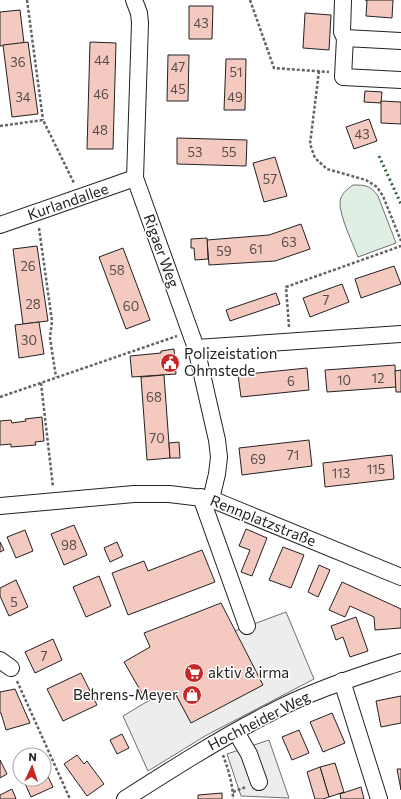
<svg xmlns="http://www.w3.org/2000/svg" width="401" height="799" viewBox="0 0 401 799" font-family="Commissioner,sans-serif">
	<rect width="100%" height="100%" fill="#fff"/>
	<!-- green -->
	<path fill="#e0efe3" stroke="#6f6f6f" d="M353,185c12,0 17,0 25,11l18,47 -38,14c-5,-13 -19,-42 -18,-55 1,-8 6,-12 13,-17z"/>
	<!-- parking -->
	<g fill="#ededed" stroke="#6f6f6f">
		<polygon points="286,612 314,679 205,736 148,771 123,716 163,692 167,700 176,695 191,722 235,631"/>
		<polygon points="269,740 289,798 241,796 227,754"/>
	</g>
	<!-- building -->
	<g fill="#f3c9c0" stroke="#222">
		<polygon points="365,0 393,0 392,18 366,16 367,0"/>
		<polygon points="189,6 213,6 212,39 189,39"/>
		<polygon points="20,10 24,43 0,46 0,12"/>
		<polygon points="305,13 331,15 329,50 303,48"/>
		<polygon points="28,42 38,114 12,117 3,45"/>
		<polygon points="90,42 116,43 113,149 87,149"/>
		<polygon points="168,55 189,55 188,101 167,101"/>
		<polygon points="226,59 246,59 245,110 224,110"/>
		<polygon points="365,91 382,92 381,103 364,102"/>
		<polygon points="381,101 401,102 401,124 381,123"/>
		<polygon points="369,119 377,141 354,149 346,127"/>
		<polygon points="177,138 247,140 246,166 177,164"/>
		<polygon points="275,157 287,196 264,202 253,163"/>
		<polygon points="301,224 310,249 275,261 209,265 207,240 269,235"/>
		<polygon points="207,238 208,259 195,260 194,248 191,248 191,239"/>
		<polygon points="37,246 48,321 23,324 13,249"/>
		<polygon points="123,248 150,320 126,329 99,257"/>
		<polygon points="394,266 401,284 361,298 355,279"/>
		<polygon points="342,284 349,302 310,317 303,298"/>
		<polygon points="276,293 280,304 230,321 226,310"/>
		<polygon points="39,322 44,354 19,358 15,325"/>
		<polygon points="174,349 176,374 132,377 130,356 161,353 161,351"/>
		<polygon points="395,365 396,387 327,392 325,370"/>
		<polygon points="307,368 309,390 241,397 238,375"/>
		<polygon points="401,370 401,392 396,392 395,371"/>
		<polygon points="164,375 170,458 147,460 141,377"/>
		<polygon points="42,417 44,441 35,442 36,445 11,447 11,444 0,445 0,421 11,420 12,423 26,421 25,419"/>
		<polygon points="309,440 312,466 242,475 239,448"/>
		<polygon points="179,442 180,458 170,458 169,443"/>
		<polygon points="392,455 394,479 325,487 323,463"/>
		<polygon points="74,525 87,555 64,565 51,534"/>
		<polygon points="246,529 267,538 252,576 241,572 250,550 239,546"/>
		<polygon points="25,530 33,551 16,558 7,537"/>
		<polygon points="0,542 4,550 0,552"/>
		<polygon points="117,542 123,556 110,562 104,548"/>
		<polygon points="283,547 304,555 291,588 269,580"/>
		<polygon points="202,550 215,582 128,615 112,573 144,561 148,571"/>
		<polygon points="319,565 330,570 318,597 308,592"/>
		<polygon points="99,576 111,606 86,617 73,587"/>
		<polygon points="16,580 28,607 9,616 0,596 0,588"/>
		<polygon points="342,582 401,609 401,628 375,630 374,617 350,606 345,617 329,610"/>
		<polygon points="221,603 263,685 191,723 176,695 167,700 163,692 147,702 124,662 150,647 144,633"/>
		<polygon points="356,617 368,651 350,657 343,637 336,640 331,626"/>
		<polygon points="53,639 62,660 35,673 25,652"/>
		<polygon points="81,673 97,705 63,721 47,689"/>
		<polygon points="15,689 30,723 6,730 1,713 0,713 0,692"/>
		<polygon points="401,696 401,723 381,727 376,701"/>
		<polygon points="332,713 345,743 323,752 310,722"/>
		<polygon points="299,730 309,753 292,760 282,737"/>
		<polygon points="122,734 129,748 117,754 110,740"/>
		<polygon points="77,755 84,764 87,761 104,784 87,796 64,764"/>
		<polygon points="0,760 7,774 0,778"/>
		<polygon points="335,763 344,792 329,797 320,767"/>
		<polygon points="320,767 329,797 323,799 315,799 307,772"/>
		<polygon points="44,768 53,787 31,797 23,779 44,779"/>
		<polygon points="397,769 401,769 401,790"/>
		<polygon points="361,787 364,799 341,799 340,794"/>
		<polygon points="12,789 16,799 0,799 0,795"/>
		<polygon points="222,793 222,799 198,799 198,795"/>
	</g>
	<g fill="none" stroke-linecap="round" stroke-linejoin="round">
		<!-- minor casing -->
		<g stroke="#222" stroke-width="18">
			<g id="minor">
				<polyline points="134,0 139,13 140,23 135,178 196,348 217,440 219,457 217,474 211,499"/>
				<polyline points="343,0 342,32 345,38"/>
				<polyline points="401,41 345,38 343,77 401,80"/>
				<polyline points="0,225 135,178"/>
				<polyline points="196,348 401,334"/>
				<polyline points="201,497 247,626"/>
				<polyline points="0,506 134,494 169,494 211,499 401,577"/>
				<polyline points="0,660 11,668"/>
				<polyline points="342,681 379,799"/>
				<polyline points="236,732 249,754 259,782"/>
				<path d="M125,799c47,-30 94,-60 143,-85 42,-23 88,-37 133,-52"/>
			</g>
		</g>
		<!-- path -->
		<g stroke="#646464" stroke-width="2.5" stroke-dasharray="3 2" stroke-linecap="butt">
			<polyline points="27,0 43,120"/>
			<polyline points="250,0 274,68 329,72"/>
			<polyline points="319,71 310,144 315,158 327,169 366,180 377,187 383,196 401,241"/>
			<polyline points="0,126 43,120 74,183"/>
			<polyline points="39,228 52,321 50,338 56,377"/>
			<polyline points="289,327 286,287 401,246"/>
			<polyline points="41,383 53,487"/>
			<polyline points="0,397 177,336"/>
			<polyline points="17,681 70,799"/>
			<path d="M223,755c5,14 10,29 10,44"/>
			<polyline points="233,792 246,787"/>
		</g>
		<!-- minor -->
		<use href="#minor" stroke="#fff" stroke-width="16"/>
		<!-- hedge -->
		<polyline stroke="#2f5e38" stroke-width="3" stroke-dasharray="2 3" stroke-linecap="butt" points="379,156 401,204"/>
	</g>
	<!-- icons -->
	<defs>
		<g id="civic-disc" transform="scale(1)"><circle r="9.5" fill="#c62828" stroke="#fff"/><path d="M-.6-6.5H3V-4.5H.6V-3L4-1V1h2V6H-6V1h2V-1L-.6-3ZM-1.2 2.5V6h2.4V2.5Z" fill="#fff"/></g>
		<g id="supermarket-disc" transform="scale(1)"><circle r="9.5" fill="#c62828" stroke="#fff"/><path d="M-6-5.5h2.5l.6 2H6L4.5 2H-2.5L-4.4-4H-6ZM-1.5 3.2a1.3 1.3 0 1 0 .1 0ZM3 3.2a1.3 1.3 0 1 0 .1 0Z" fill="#fff"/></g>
		<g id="shop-disc" transform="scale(1)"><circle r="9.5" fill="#c62828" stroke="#fff"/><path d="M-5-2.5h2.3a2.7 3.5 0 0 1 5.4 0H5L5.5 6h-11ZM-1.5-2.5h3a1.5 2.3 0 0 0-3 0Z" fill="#fff"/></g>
	</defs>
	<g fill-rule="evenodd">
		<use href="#civic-disc" x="170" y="363"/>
		<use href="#supermarket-disc" x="194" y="673"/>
		<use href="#shop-disc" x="192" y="695"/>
	</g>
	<g text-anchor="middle" stroke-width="3" stroke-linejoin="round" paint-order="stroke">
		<!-- number labels -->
		<g font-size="13" fill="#564c4a">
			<text x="201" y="28">43</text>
			<text x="102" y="65">44</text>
			<text x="18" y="67">36</text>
			<text x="178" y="72">47</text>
			<text x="236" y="77">51</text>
			<text x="178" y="94">45</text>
			<text x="101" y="99">46</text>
			<text x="23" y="102">34</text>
			<text x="235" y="102">49</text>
			<text x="100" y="135">48</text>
			<text x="362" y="139">43</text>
			<text x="195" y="157">53</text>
			<text x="229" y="157">55</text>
			<text x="270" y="184">57</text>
			<text x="289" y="247">63</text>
			<text x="256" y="254">61</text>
			<text x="224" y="256">59</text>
			<text x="28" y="271">26</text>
			<text x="117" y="275">58</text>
			<text x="326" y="305">7</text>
			<text x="33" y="309">28</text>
			<text x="131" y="311">60</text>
			<text x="29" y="345">30</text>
			<text x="378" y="383">12</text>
			<text x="344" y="385">10</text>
			<text x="291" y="386">6</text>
			<text x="154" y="402">68</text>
			<text x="157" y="443">70</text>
			<text x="293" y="460">71</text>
			<text x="258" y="464">69</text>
			<text x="376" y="474">115</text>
			<text x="341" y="478">113</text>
			<text x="69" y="550">98</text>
			<text x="14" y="607">5</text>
			<text x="44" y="661">7</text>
		</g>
		<!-- street labels -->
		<g font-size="15" fill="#222" stroke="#fff">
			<text transform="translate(68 202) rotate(-19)" y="5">Kurlandallee</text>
			<text transform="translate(161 251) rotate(70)" y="5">Rigaer Weg</text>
			<text transform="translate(263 521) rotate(22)" y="5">Rennplatzstraße</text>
			<text transform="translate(259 721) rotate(-27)" y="5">Hochheider Weg</text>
		</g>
		<!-- poi labels -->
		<g font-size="15" fill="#222" stroke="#fff" text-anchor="start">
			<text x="184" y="359">Polizeistation<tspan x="184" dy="17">Ohmstede</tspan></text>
			<text x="208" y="678">aktiv &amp; irma</text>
			<text x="178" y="700" text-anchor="end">Behrens-Meyer</text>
		</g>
	</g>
	<!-- north arrow -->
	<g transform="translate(32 767) rotate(3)"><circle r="19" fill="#ffffff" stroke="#a7a7a7"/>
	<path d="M0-3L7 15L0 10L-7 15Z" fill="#c62828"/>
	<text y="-6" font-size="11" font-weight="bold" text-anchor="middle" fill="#222222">N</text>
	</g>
</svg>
